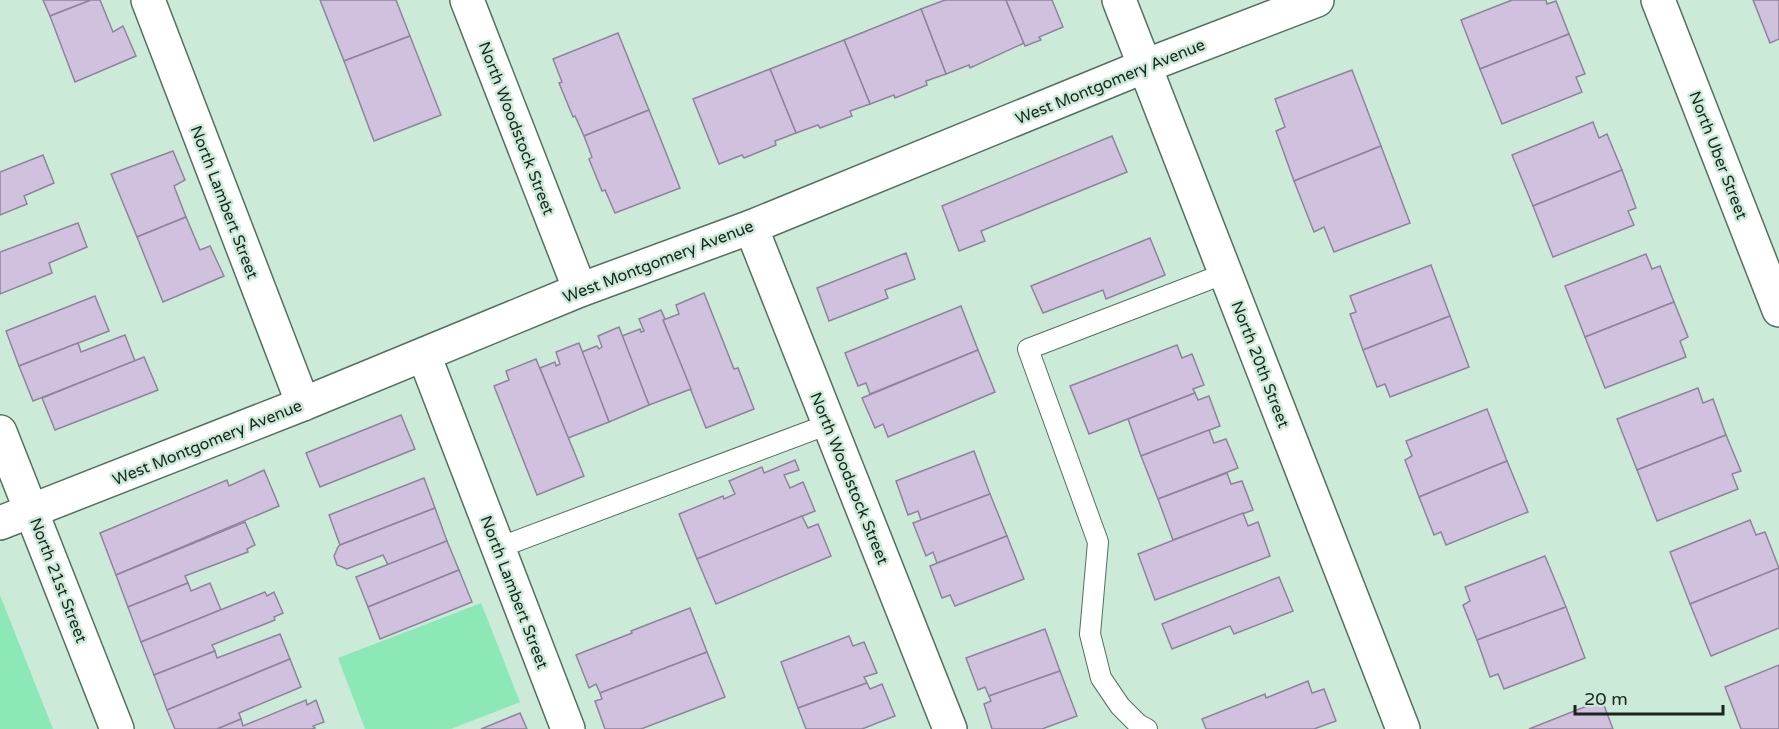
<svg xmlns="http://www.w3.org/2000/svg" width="1779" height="729" viewBox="0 0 1779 729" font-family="'Varela Round',sans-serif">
	<rect width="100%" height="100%" fill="#cbebd8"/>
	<!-- green -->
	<g fill="#8de8b7">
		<polygon points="0,595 53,729 0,729"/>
		<polygon points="481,603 520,702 451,729 365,729 338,658"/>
	</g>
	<!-- building -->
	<g fill="#d0c1de" stroke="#90839d" stroke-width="1.5">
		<polygon points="43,0 91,0 50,16"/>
		<polygon points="91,0 100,0 113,32 123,26 136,56 75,82 50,16"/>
		<polygon points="320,0 396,0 410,36 344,61"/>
		<polygon points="945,0 1006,0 1024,43 970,68 969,65 946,74 921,9"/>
		<polygon points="1006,0 1052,0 1063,27 1039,37 1041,40 1025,46"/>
		<polygon points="1512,0 1546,0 1547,4 1556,1 1569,34 1480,69 1461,20"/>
		<polygon points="1753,0 1779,0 1779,39 1770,43"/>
		<polygon points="921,9 946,74 926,81 927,85 895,98 894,95 870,104 844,40"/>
		<polygon points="618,33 649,110 584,136 575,116 573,117 559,83 562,82 553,59"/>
		<polygon points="1569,34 1585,74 1576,77 1582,92 1502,124 1480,69"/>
		<polygon points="410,36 441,115 374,141 344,61"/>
		<polygon points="844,40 870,104 850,111 852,116 820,128 818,125 796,133 770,69"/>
		<polygon points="770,69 796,133 775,141 776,145 744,158 742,155 719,164 693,99"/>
		<polygon points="1352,70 1381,146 1294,181 1276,131 1285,127 1275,99"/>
		<polygon points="649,110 680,188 615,213 605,190 602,191 589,159 592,157 584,136"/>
		<polygon points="1593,122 1599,138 1607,134 1622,170 1533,206 1512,155"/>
		<polygon points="1112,136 1127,172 981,231 985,241 959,251 942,206"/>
		<polygon points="1381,146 1410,223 1334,252 1324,227 1314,232 1294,181"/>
		<polygon points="173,151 185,180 174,186 186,217 137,237 111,174"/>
		<polygon points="43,155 54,183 24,196 27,204 0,215 0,172"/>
		<polygon points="1622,170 1636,208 1628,211 1634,225 1553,257 1533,206"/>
		<polygon points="186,217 200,250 210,246 224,276 163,302 137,237"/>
		<polygon points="78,223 87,247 49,263 52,273 0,294 0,252"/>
		<polygon points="1150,238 1165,275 1106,299 1103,290 1043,313 1031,286"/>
		<polygon points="906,253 915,279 885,290 888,298 829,321 817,288"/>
		<polygon points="1646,254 1652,269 1660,266 1674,302 1585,337 1565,286"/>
		<polygon points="1431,265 1450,316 1363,350 1350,314 1356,312 1350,296"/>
		<polygon points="704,293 734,369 738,368 754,409 706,428 663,320 679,314 676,305"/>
		<polygon points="95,296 109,331 19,366 6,331"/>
		<polygon points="1674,302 1688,337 1680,341 1686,357 1605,388 1585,337"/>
		<polygon points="961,306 978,350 870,394 866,383 858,386 845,353"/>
		<polygon points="661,310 665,319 663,320 691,389 649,405 622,336 640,329 641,332 644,331 639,319"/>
		<polygon points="1450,316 1469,367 1390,397 1385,384 1377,387 1363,350"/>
		<polygon points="619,327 649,405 609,422 582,352 597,346 599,349 602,347 598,336"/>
		<polygon points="125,335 135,361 33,401 19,366 78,343 81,352"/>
		<polygon points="579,343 609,422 568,438 540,368 555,362 556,366 560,364 556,352"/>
		<polygon points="1177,345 1182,358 1192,354 1204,385 1193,389 1195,393 1089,434 1070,386"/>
		<polygon points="978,350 995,392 888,437 883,424 875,428 862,398"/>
		<polygon points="144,357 158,390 55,430 42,398"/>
		<polygon points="536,359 584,476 537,495 494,386 509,380 506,371"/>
		<polygon points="1698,388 1703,403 1713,399 1726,435 1637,470 1617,419"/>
		<polygon points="1195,393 1198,400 1209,396 1220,426 1141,456 1128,419"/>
		<polygon points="1487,409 1507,461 1419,497 1405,460 1412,456 1406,441"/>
		<polygon points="401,415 415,449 320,487 306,453"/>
		<polygon points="1209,430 1214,443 1226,439 1238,468 1158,499 1141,456"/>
		<polygon points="1726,435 1741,471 1732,474 1738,489 1657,521 1637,470"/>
		<polygon points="974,451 990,494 921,520 918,511 908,515 896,481"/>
		<polygon points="795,460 799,470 784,475 790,488 803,482 815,511 697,559 679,514 723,496 724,499 735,494 729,481 762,467 764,473"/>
		<polygon points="1507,461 1528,512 1446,545 1441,532 1434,535 1419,497"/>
		<polygon points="264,470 279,506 116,575 100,533 227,480 229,486"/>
		<polygon points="1227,473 1231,484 1242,481 1253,510 1173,540 1158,499"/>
		<polygon points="424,478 435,508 340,545 329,515"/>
		<polygon points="990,494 1007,536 937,563 933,552 926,556 913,523"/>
		<polygon points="435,508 447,541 388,565 383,555 347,569 337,565 334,556 338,547 340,545"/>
		<polygon points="1243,513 1248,526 1258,522 1270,556 1155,600 1138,554"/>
		<polygon points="802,516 808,528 818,524 831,556 716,604 697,559"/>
		<polygon points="1750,520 1756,535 1765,532 1779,568 1690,604 1670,552"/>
		<polygon points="245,522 255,545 247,549 248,552 185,576 188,583 128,607 116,575"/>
		<polygon points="1007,536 1024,579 955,606 950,595 942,598 930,566"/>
		<polygon points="447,541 459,570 368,607 356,577"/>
		<polygon points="1545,556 1566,607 1477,640 1463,605 1470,601 1465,587"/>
		<polygon points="1779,568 1779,628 1711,656 1690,604"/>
		<polygon points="459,570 472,602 380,639 368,607"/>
		<polygon points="1279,577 1293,611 1234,634 1230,626 1172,649 1162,624"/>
		<polygon points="188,583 191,591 210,583 221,610 141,642 128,607"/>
		<polygon points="265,592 267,596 274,592 283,613 274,617 275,620 212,645 215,651 154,675 141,642"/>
		<polygon points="1566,607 1585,658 1504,689 1498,674 1490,677 1477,640"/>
		<polygon points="690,608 707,652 600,693 596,684 589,688 576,655 632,633 631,631"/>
		<polygon points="1045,629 1060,671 989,696 985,687 978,690 966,658"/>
		<polygon points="280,634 290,659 167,710 154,675 215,651 217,658"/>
		<polygon points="849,636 853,646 864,642 877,673 864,677 867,683 798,708 781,662"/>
		<polygon points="707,652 725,697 641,729 605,729 595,701 602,699 600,693"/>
		<polygon points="290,659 301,687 239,713 241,719 217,729 175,729 167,710"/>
		<polygon points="1779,665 1779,729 1741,729 1725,687"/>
		<polygon points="1060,671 1077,716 1042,729 992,729 984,704 991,701 989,696"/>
		<polygon points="1308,681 1312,693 1324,689 1336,721 1314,729 1206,729 1202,719 1265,694 1266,698"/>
		<polygon points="867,683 870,689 882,684 895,716 862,729 806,729 798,708"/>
		<polygon points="306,700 307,705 316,700 324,722 313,726 315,728 312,729 217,729 241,719 243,726"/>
		<polygon points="1602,700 1613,729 1529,729"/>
		<polygon points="520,713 527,729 481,729"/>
	</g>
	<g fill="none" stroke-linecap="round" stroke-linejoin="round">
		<!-- lane casing -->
		<g stroke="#547060" stroke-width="22">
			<g id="lane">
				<polyline points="498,548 829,424"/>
				<polyline points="1147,729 1138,724 1120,706 1101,678 1090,634 1098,542 1028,349 1226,273"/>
			</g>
		</g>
		<!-- street casing -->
		<g stroke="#547060" stroke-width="36">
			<g id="street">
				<polyline points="148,0 303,404"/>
				<polyline points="467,0 580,290"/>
				<polyline points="1119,0 1403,729"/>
				<polyline points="1658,0 1779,310"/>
				<polyline points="751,227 950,729"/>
				<polyline points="424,355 568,729"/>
				<polyline points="0,432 117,729"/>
				<polyline points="0,523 303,404 580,290 751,227 1145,66 1317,0"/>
			</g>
		</g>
		<!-- lane -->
		<use href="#lane" stroke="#fff" stroke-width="20"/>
		<!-- street -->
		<use href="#street" stroke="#fff" stroke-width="33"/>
	</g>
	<g text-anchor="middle" stroke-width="5" stroke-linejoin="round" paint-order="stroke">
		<!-- street labels -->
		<g font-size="16" fill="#19251e" stroke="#cbebd8">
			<text transform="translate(1110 81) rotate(-22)" y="6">West Montgomery Avenue</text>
			<text transform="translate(517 128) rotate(69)" y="6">North Woodstock Street</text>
			<text transform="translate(1719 155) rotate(69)" y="6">North Uber Street</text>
			<text transform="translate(225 202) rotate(69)" y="6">North Lambert Street</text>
			<text transform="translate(658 261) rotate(-21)" y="6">West Montgomery Avenue</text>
			<text transform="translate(1261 364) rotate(69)" y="6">North 20th Street</text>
			<text transform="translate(207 442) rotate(-22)" y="6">West Montgomery Avenue</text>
			<text transform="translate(850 478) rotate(68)" y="6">North Woodstock Street</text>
			<text transform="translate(59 580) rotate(69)" y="6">North 21st Street</text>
			<text transform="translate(515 592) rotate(69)" y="6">North Lambert Street</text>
		</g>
	</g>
	<!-- scale -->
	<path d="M1575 705v9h148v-9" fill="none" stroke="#19251e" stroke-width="3"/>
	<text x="1584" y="705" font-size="18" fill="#19251e" stroke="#cbebd8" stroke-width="4.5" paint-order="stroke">20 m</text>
</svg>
